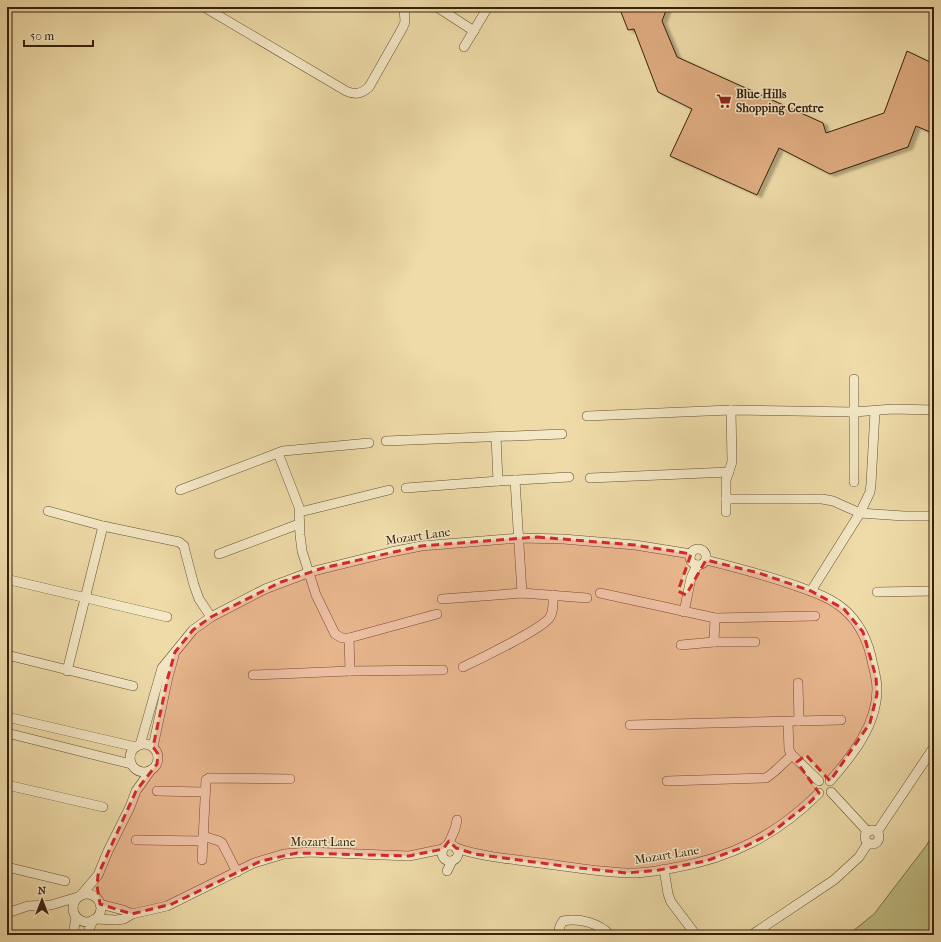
<svg xmlns="http://www.w3.org/2000/svg" width="941" height="942" viewBox="0 0 941 942" font-family="'IM FELL French Canon',serif">
	<defs>
		<filter id="shadow"><feDropShadow dx="4.5" dy="2.5" stdDeviation="1" flood-color="#0004"/></filter>
	</defs>
	<rect width="100%" height="100%" fill="#eedba8"/>
	<filter id="stains"><feTurbulence type="fractalNoise" baseFrequency=".005" numOctaves="4"/><feColorMatrix values="0 0 0 0 .2 0 0 0 0 .09 0 0 0 0 .02 0 0 0 .5 -.17"/></filter>
	<radialGradient id="worn" r=".72"><stop offset=".6" stop-color="#630" stop-opacity="0"/><stop offset="1" stop-color="#630" stop-opacity=".3"/></radialGradient>
	<!-- green -->
	<polygon fill="#bfbe83" stroke="#7b6f48" points="934,833 934,935 848,935 874,914 926,846"/>
	<!-- building -->
	<polygon fill="#dfac81" stroke="#37200d" filter="url(#shadow)" points="619,7 670,7 667,8 662,21 677,57 823,123 826,133 884,113 907,51 934,64 934,122 930,132 916,126 908,147 830,174 779,148 757,195 670,156 692,109 658,92 634,29 628,30"/>
	<g fill="none" stroke-linecap="round" stroke-linejoin="round">
		<!-- street casing -->
		<g stroke="#654f34" stroke-width="10">
			<g id="street">
				<path d="M204,7l142,84c9,4 15,3 23,-4l34,-60 2,-5 -1,-15"/>
				<polyline points="437,7 474,31"/>
				<polyline points="464,47 488,7"/>
				<polyline points="854,379 854,482"/>
				<polyline points="587,416 731,410 854,412 893,409 934,410"/>
				<polyline points="496,437 498,481"/>
				<polyline points="386,441 562,434"/>
				<polyline points="278,453 299,507 300,535 302,551 316,595 335,634 342,638 349,638 437,614"/>
				<polyline points="590,478 729,472"/>
				<polyline points="515,480 522,593"/>
				<polyline points="406,488 498,481 569,477"/>
				<polyline points="180,490 283,451 369,443"/>
				<polyline points="726,499 822,499 833,501 860,513 904,516 934,516"/>
				<polyline points="48,511 103,526 179,542 184,546 185,551 194,585 199,599 211,617"/>
				<polyline points="300,512 389,490"/>
				<polyline points="726,512 726,480 732,462 731,410"/>
				<circle cx="698" cy="557" r="8"/>
				<polyline points="219,554 299,524"/>
				<path d="M706,560c32,8 64,16 96,28 12,4 25,9 35,16 18,12 29,32 34,52 2,11 6,22 6,33 0,36 -25,67 -47,92"/>
				<polyline points="10,580 167,617"/>
				<polyline points="811,591 860,513 870,492 871,484 875,411"/>
				<polyline points="877,592 934,591"/>
				<polyline points="600,593 715,618 815,616"/>
				<polyline points="442,599 522,593 587,598"/>
				<polyline points="684,612 691,578 697,565"/>
				<polyline points="349,638 350,671"/>
				<polyline points="714,642 715,618"/>
				<polyline points="681,645 714,642 755,642"/>
				<polyline points="7,655 133,686"/>
				<path d="M463,667c15,-7 81,-39 87,-50 4,-6 3,-15 3,-22"/>
				<polyline points="67,671 103,526"/>
				<polyline points="253,675 350,671 443,670"/>
				<polyline points="798,683 799,721"/>
				<polyline points="7,717 136,747"/>
				<polyline points="788,722 789,750 792,755 819,781"/>
				<polyline points="630,725 841,720"/>
				<polyline points="7,733 131,764"/>
				<circle cx="144" cy="758" r="14"/>
				<polyline points="140,745 162,668 193,630 211,617 265,589 310,572 391,552 421,546 519,538 563,539 635,545 691,554"/>
				<polyline points="153,747 168,677 174,656"/>
				<polyline points="667,781 766,778 774,772 792,755"/>
				<polyline points="7,785 103,807"/>
				<polyline points="157,791 204,792"/>
				<polyline points="831,792 868,832"/>
				<circle cx="872" cy="837" r="7"/>
				<polyline points="877,832 934,747"/>
				<polyline points="203,836 219,841 222,843 237,872"/>
				<polyline points="136,840 203,841"/>
				<polyline points="448,845 455,829 457,820"/>
				<circle cx="450" cy="853" r="8"/>
				<path d="M456,848c27,9 56,11 84,15 31,4 63,10 94,10 13,0 26,-3 39,-5 58,-10 104,-33 146,-75"/>
				<polyline points="202,860 206,780 209,778 290,779"/>
				<polyline points="7,867 65,881"/>
				<polyline points="664,869 668,894 671,902 696,935"/>
				<polyline points="447,871 452,861"/>
				<polyline points="82,894 98,875 108,851 130,807 136,791 151,770"/>
				<circle cx="87" cy="908" r="14"/>
				<polyline points="100,904 123,910 132,914"/>
				<polyline points="7,913 28,906 51,905 78,897"/>
				<polyline points="95,919 116,920 124,919 132,914 167,906 254,863 284,854 309,852 409,856 443,849"/>
				<polyline points="753,934 834,880 859,857 868,843"/>
				<polyline points="73,935 76,917"/>
				<polyline points="87,935 93,920"/>
				<path d="M558,935l2,-9 3,-5c17,-3 36,2 47,14"/>
			</g>
		</g>
		<!-- street -->
		<use href="#street" stroke="#f4e8c6" stroke-width="9"/>
	</g>
	<!-- marked area -->
	<path fill="#d62828" fill-opacity="0.2" stroke="#d62828" stroke-width="3" stroke-dasharray="8 5" stroke-linejoin="round" d="M537,537l98,8 56,9 -13,37 8,4 20,-35 53,13 52,18 33,18 19,23 13,45 1,17 -7,29 -40,58 -24,-26 -9,7 22,31 -10,10 -39,31 -24,12 -40,15 -47,9 -32,3 -56,-6 -96,-13 -19,-6 -7,-7 -6,8 -34,7 -112,-3 -36,8 -89,43 -40,10 -32,-10 -3,-18 1,-11 38,-84 21,-27 1,-10 -5,-7 15,-70 7,-25 18,-22 18,-13 70,-35 42,-14 98,-22z"/>
	<!-- icons -->
	<defs>
		<g id="supermarket-bare" transform="scale(1.2)"><path d="M-6-5.5h2.5l.6 2H6L4.5 2H-2.5L-4.4-4H-6ZM-1.5 3.2a1.3 1.3 0 1 0 .1 0ZM3 3.2a1.3 1.3 0 1 0 .1 0Z" fill="#8f2418" stroke="#f4e8c6" stroke-width="2.5" paint-order="stroke"/></g>
	</defs>
	<g fill-rule="evenodd">
		<use href="#supermarket-bare" x="724" y="101"/>
	</g>
	<g text-anchor="middle" stroke-width="3" stroke-linejoin="round" paint-order="stroke">
		<!-- poi labels -->
		<g font-size="12" font-weight="bold" fill="#37200d" stroke="#f4e8c6" text-anchor="start">
			<text x="736" y="98">Blue Hills<tspan x="736" dy="14">Shopping Centre</tspan></text>
		</g>
		<!-- street labels -->
		<g font-size="12" fill="#37200d" stroke="#f4e8c6">
			<text transform="translate(418 536) rotate(-8)" y="4">Mozart Lane</text>
			<text x="323" y="846">Mozart Lane</text>
			<text transform="translate(667 855) rotate(-9)" y="4">Mozart Lane</text>
		</g>
	</g>
	<!-- margin -->
	<rect width="941" height="942" fill="none" stroke="#eedba8" stroke-width="24"/>
	<rect x="8" y="8" width="925" height="926" fill="none" stroke="#37200d" stroke-width="2"/>
	<rect x="12" y="12" width="917" height="918" fill="none" stroke="#37200d"/>
	<!-- north arrow -->
	<g transform="translate(42 900)" stroke="#f4e8c6" stroke-width="3" paint-order="stroke">
	<path d="M0-3L7 15L0 10L-7 15Z" fill="#37200d"/>
	<text y="-6" font-size="11" font-weight="bold" text-anchor="middle" fill="#37200d">N</text>
	</g>
	<!-- scale -->
	<path d="M24 40v6h69v-6" fill="none" stroke="#37200d" stroke-width="2"/>
	<text x="30" y="40" font-size="12" fill="#37200d" stroke="#f4e8c6" stroke-width="3" paint-order="stroke">50 m</text>
	<rect width="100%" height="100%" filter="url(#stains)"/>
	<rect width="100%" height="100%" fill="url(#worn)"/>
</svg>
